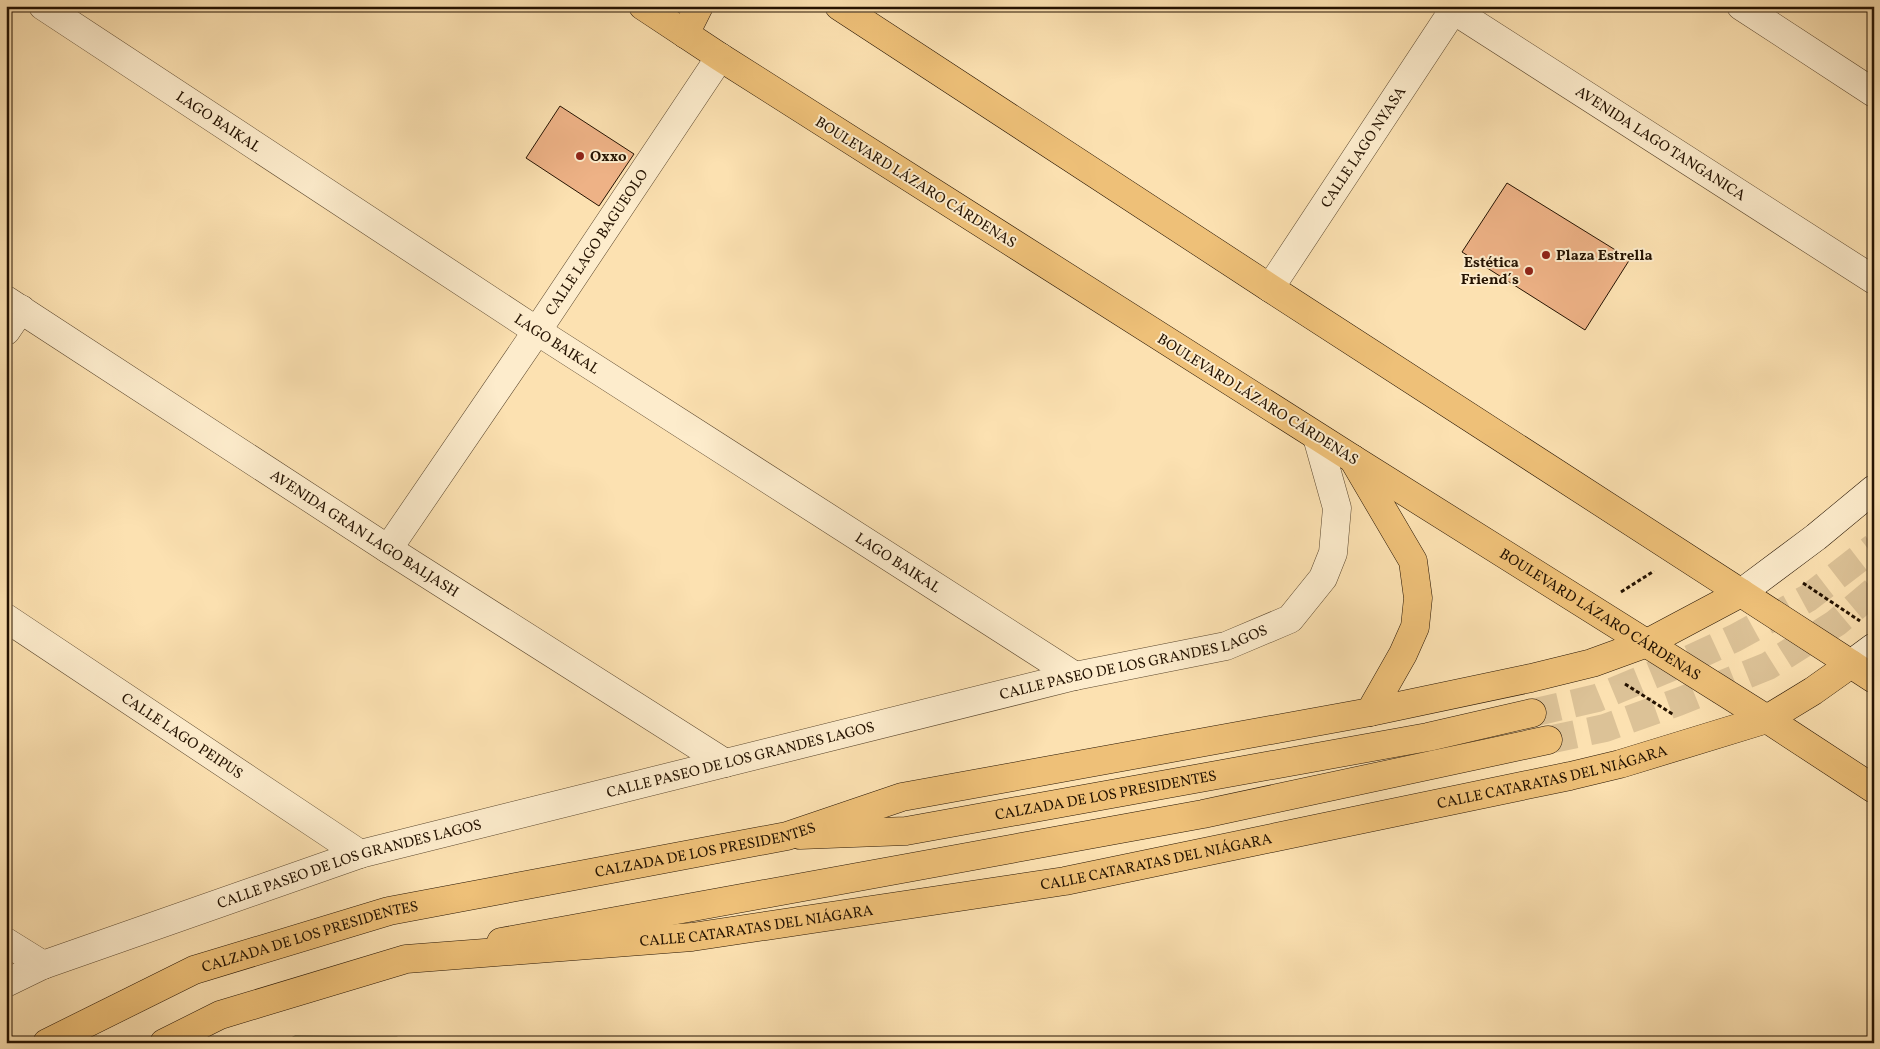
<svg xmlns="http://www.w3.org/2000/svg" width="1880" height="1049" viewBox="0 0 1880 1049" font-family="Vollkorn,serif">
	<rect width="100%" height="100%" fill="#fce1b1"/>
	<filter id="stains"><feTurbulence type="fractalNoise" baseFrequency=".004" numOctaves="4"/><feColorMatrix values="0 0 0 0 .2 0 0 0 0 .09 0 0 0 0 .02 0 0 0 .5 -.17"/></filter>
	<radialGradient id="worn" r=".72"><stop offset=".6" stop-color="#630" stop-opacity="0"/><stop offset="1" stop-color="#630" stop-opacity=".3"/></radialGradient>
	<!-- green -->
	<polygon fill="#b9c490" stroke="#6e6b48" points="295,1036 397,1037 408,1043 280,1043"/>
	<!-- building -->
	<g fill="#eeb286" stroke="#241201">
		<polygon points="560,106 634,154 599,206 526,158"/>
		<polygon points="1507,183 1630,259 1585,330 1462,252"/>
	</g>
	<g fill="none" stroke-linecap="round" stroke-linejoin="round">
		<!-- primary-tunnel -->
		<g stroke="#dcc297" stroke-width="28" stroke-dasharray="28 14" stroke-linecap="butt">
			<polyline points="1532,713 1597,698 1679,664 1735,638 1808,598 1874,547"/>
			<polyline points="1548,740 1605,728 1678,702 1768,666 1836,623 1874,591"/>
		</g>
		<!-- street casing -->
		<g stroke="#5a462d" stroke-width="29">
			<g id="street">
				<path id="s1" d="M43,6l494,325 538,345"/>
				<path id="s2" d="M1447,6l427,274"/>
				<polyline points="1741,6 1874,93"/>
				<path id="s3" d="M1270,288l186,-282"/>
				<path id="s4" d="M6,300l382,249 337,214"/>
				<polyline points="6,331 21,309"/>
				<path id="s5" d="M388,549l149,-218 183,-274"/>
				<path id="s6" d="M6,618l354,236"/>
				<polyline points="6,942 43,965"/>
				<path id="s7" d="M6,983l37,-18 317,-111 715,-178 151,-30 64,-27 33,-41 10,-25 4,-45 -20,-71"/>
			</g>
		</g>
		<!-- secondary casing -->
		<g stroke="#241201" stroke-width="29">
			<g id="secondary">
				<polyline points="1741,593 1816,537 1874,489"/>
				<polyline points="1851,664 1874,647"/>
			</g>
		</g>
		<!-- primary casing -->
		<g stroke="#241201" stroke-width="29">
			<g id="primary">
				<path id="s8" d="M1353,459l414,260 107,70"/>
				<polyline points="1851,664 1874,679"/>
				<polyline points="1370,712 1531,678 1592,663 1647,643 1741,593"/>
				<path id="s9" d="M800,835l106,-4 522,-94 104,-24"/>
				<polyline points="501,942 1203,814 1548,740"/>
			</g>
		</g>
		<!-- highway casing -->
		<g stroke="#241201" stroke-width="29">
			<g id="highway">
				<polyline points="685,34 699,6"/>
				<path id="s10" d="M47,1043l147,-73 195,-59 398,-75 115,-39 468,-85 33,-58 12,-27 3,-29 -5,-37 -60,-102 -633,-402 -77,-51"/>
				<path id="s11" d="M164,1043l56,-28 186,-56 286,-22 373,-56 505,-105 50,-12 147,-45 46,-28 38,-27 -581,-376 -431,-282"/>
			</g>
		</g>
		<!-- path -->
		<g stroke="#241201" stroke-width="3" stroke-dasharray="4 2.5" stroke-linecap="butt">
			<polyline points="1803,583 1860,621"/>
			<polyline points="1621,592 1654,571"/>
			<polyline points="1625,684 1674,715"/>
		</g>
		<!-- street -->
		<use href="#street" stroke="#fdeccc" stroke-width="28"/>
		<!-- secondary -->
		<use href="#secondary" stroke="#fdeccc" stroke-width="28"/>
		<!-- primary -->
		<use href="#primary" stroke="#eec078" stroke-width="28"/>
		<!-- highway -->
		<use href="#highway" stroke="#eec078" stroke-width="28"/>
	</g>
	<!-- markers -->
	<g fill="#8f2418" stroke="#fdeccc" stroke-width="2">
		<circle cx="580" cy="156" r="5"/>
		<circle cx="1546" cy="255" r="5"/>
		<circle cx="1529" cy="271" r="5"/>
	</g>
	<g text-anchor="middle" stroke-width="4" stroke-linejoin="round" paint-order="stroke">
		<!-- street labels -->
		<g font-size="15" fill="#241201" stroke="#fdeccc">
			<text dy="5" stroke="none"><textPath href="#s1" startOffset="210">LAGO BAIKAL</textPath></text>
			<text dy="5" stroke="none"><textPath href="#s2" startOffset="254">AVENIDA LAGO TANGANICA</textPath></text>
			<text dy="5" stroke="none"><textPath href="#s3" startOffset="169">CALLE LAGO NYASA</textPath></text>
			<text transform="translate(916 182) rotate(32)" y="5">BOULEVARD LÁZARO CÁRDENAS</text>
			<text dy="5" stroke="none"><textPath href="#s5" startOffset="371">CALLE LAGO BAGUEOLO</textPath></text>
			<text dy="5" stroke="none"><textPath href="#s1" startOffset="615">LAGO BAIKAL</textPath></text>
			<text transform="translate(1258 399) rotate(32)" y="5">BOULEVARD LÁZARO CÁRDENAS</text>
			<text dy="5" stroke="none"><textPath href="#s4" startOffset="428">AVENIDA GRAN LAGO BALJASH</textPath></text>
			<text dy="5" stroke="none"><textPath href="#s1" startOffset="1020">LAGO BAIKAL</textPath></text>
			<text dy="5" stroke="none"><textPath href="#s8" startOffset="292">BOULEVARD LÁZARO CÁRDENAS</textPath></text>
			<text dy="5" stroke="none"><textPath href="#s7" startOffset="1174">CALLE PASEO DE LOS GRANDES LAGOS</textPath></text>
			<text dy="5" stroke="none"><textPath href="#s6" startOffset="212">CALLE LAGO PEIPUS</textPath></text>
			<text dy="5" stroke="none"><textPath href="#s7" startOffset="769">CALLE PASEO DE LOS GRANDES LAGOS</textPath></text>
			<text dy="5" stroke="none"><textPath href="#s11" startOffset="1419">CALLE CATARATAS DEL NIÁGARA</textPath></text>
			<text dy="5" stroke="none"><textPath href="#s9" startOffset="309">CALZADA DE LOS PRESIDENTES</textPath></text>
			<text dy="5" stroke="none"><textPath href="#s10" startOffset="690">CALZADA DE LOS PRESIDENTES</textPath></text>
			<text dy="5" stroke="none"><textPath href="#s11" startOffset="1014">CALLE CATARATAS DEL NIÁGARA</textPath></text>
			<text dy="5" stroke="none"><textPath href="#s7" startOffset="364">CALLE PASEO DE LOS GRANDES LAGOS</textPath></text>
			<text dy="5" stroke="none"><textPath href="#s11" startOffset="609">CALLE CATARATAS DEL NIÁGARA</textPath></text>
			<text dy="5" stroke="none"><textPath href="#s10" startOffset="285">CALZADA DE LOS PRESIDENTES</textPath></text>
		</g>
		<!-- poi labels -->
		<g font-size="15" font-weight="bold" fill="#241201" stroke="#fdeccc" text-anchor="start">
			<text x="590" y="161">Oxxo</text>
			<text x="1556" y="260">Plaza Estrella</text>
			<text x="1519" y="267" text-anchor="end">Estética<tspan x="1519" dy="17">Friend´s</tspan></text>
		</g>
	</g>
	<!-- margin -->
	<rect width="1880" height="1049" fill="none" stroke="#fce1b1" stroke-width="25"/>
	<rect x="8" y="8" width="1865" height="1034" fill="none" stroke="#241201" stroke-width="2.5"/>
	<rect x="12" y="12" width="1855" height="1024" fill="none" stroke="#241201"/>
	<rect width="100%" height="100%" filter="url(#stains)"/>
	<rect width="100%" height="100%" fill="url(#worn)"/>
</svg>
